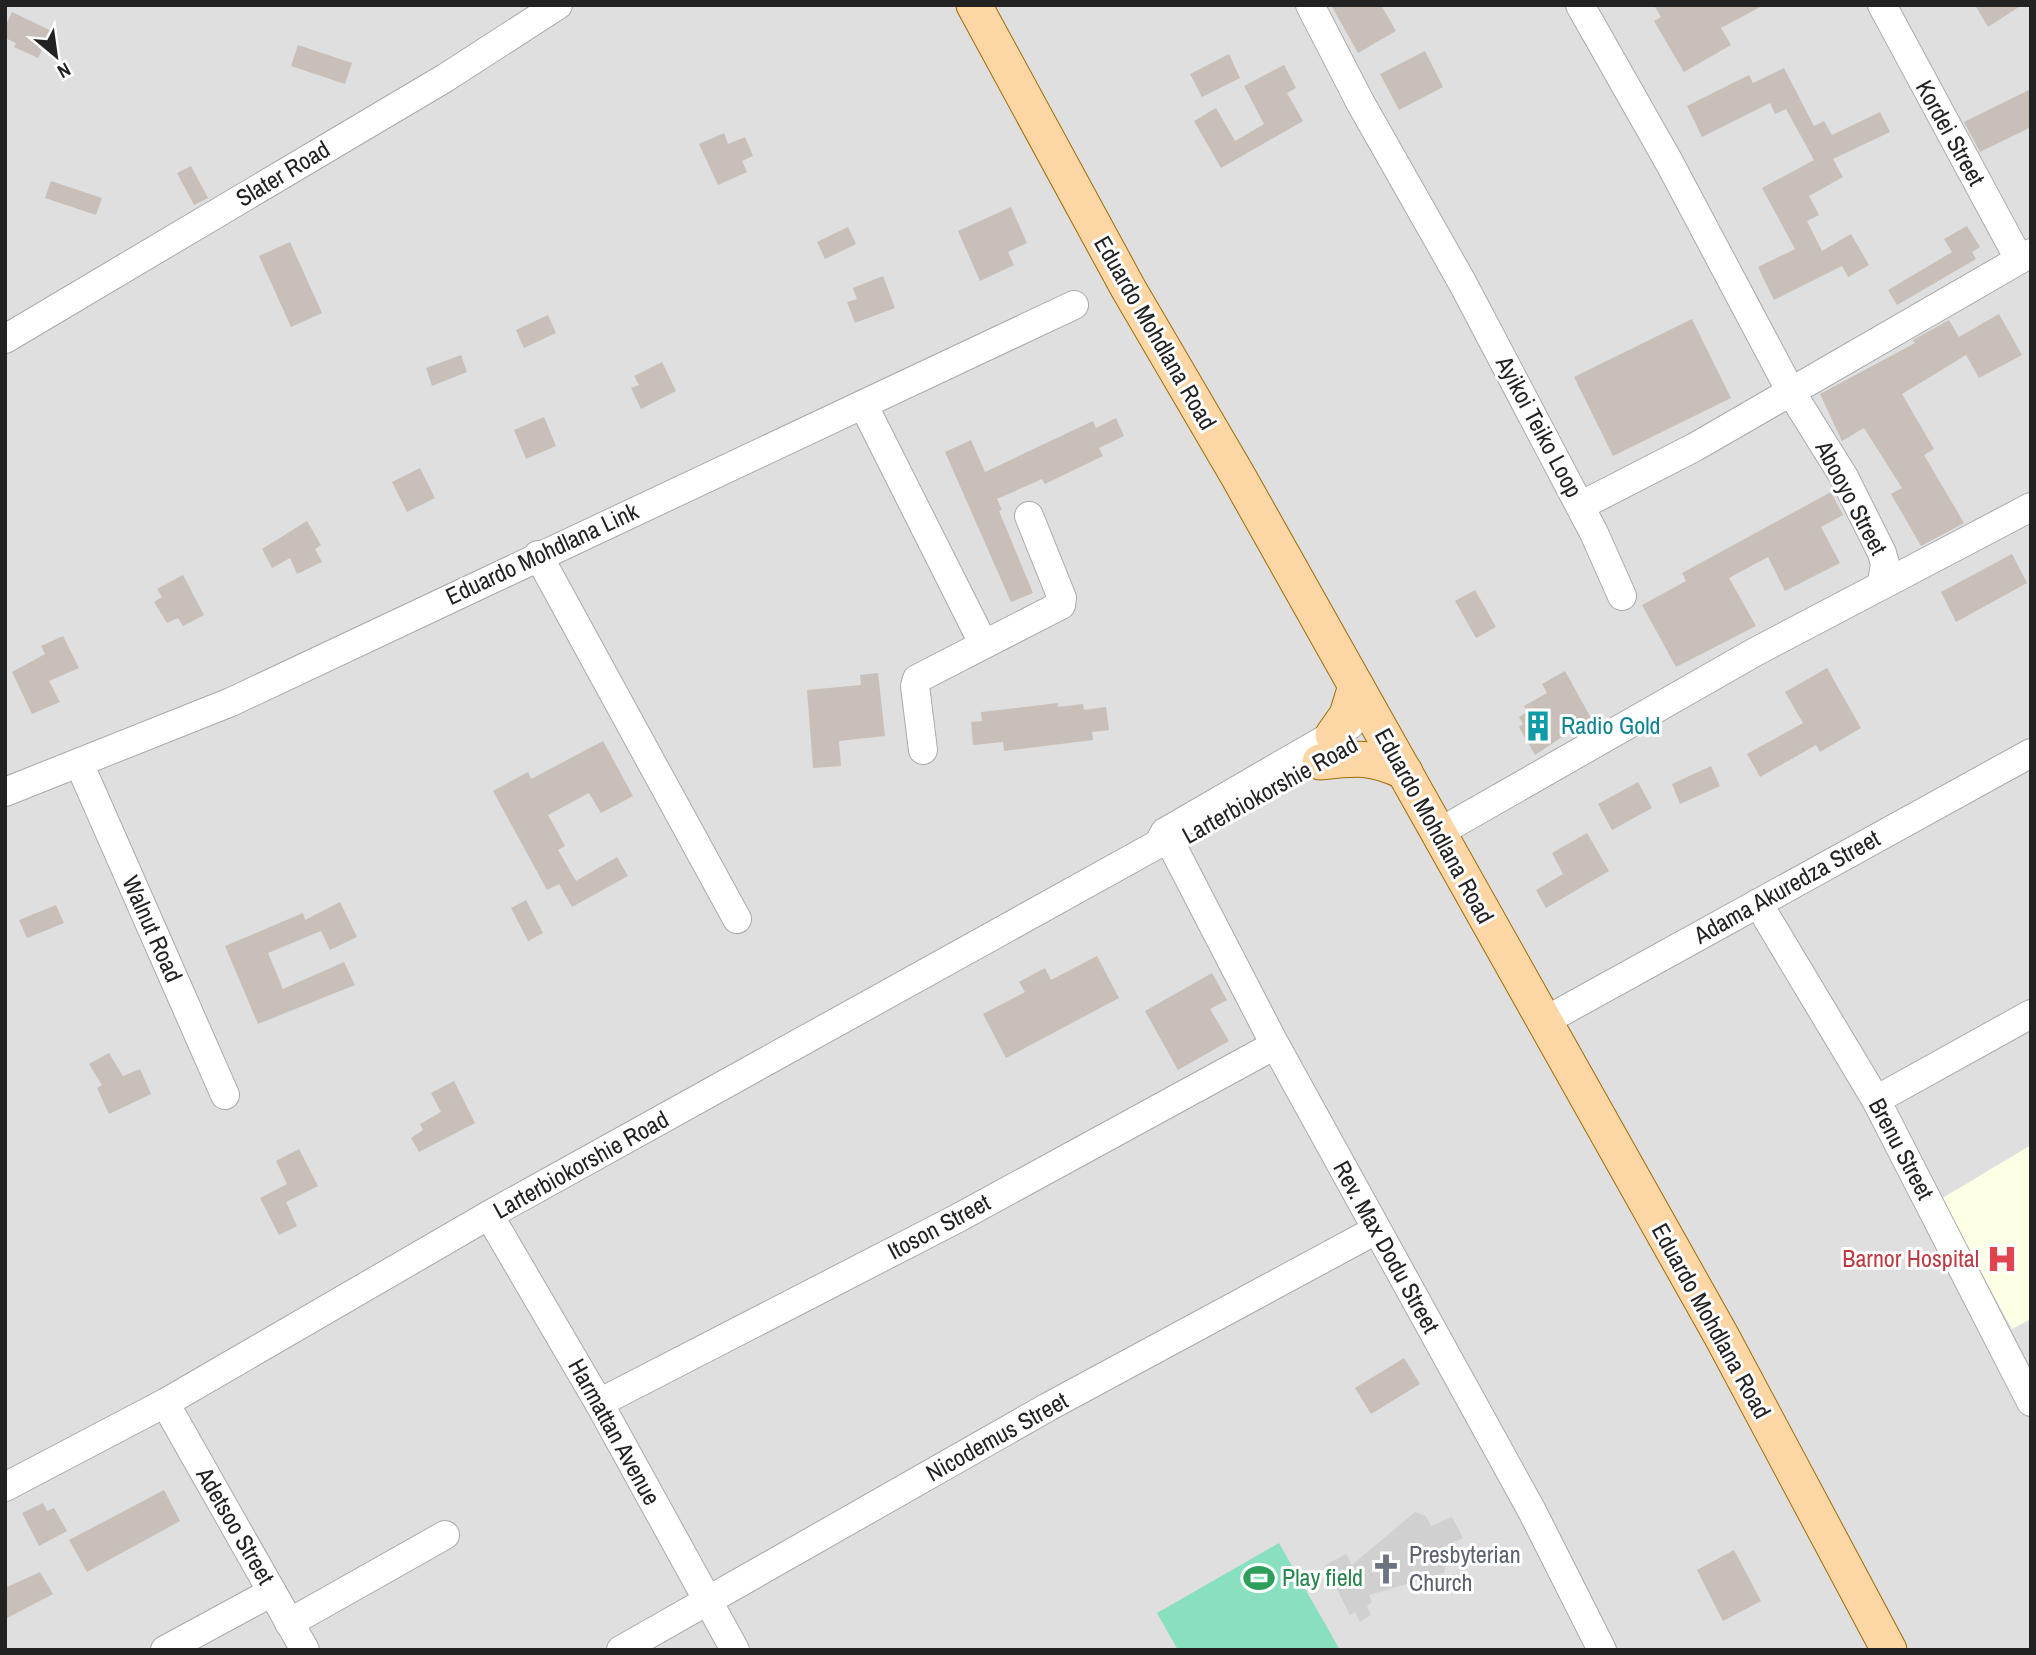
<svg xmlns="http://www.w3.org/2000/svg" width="2036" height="1655" viewBox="0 0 2036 1655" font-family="'Archivo Narrow',sans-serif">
	<rect width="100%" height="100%" fill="#f2efe9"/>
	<!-- residential -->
	<rect fill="#e0dfdf" x="5" y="5" width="2026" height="1645"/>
	<!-- education -->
	<polygon fill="#ffffe5" points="2031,1145 2031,1319 2012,1329 1941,1199"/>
	<!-- religious -->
	<polygon fill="#d0d0d0" points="1415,1512 1426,1516 1431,1526 1452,1517 1463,1538 1443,1547 1448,1556 1444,1573 1369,1595 1372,1602 1367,1606 1371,1615 1360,1622 1355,1612 1350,1615 1325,1565 1346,1554 1352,1565"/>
	<!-- pitch -->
	<polygon fill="#88e0be" points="1279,1543 1340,1650 1178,1650 1157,1613"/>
	<!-- building -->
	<g fill="#c7bfb8">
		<polygon points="1331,5 1381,5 1396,31 1358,53"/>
		<polygon points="1654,5 1764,5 1721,28 1731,45 1684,72 1654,21 1661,17"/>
		<polygon points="1975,5 2022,5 1988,27"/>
		<polygon points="12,12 58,34 49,51 43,48 38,58 14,47 16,43 5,38 5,27"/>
		<polygon points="298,45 352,63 345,84 291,66"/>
		<polygon points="1425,51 1443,87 1399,110 1380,74"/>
		<polygon points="1229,54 1240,78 1202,97 1190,74"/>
		<polygon points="1284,65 1296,88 1287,93 1303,121 1221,168 1194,121 1216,108 1235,141 1264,124 1244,86"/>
		<polygon points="1784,68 1814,126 1824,121 1832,135 1880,112 1890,132 1833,159 1843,177 1809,196 1819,215 1807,221 1822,251 1851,234 1869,265 1848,277 1842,266 1774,300 1758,267 1795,249 1762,188 1814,160 1786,109 1775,114 1770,103 1702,137 1687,106 1749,75 1753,83"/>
		<polygon points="2031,89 2031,127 1980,152 1964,122"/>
		<polygon points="724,133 728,144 745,137 753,156 742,161 747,172 718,185 699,144"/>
		<polygon points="191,166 208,198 194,205 177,173"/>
		<polygon points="51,181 102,198 96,215 45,198"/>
		<polygon points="1011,207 1027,243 1008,252 1014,265 980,281 958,231"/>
		<polygon points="1967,226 1980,247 1972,252 1976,259 1897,305 1888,290 1952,252 1944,239"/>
		<polygon points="848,227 856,244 825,259 817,242"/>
		<polygon points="290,242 322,313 291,327 259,256"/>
		<polygon points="883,276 895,308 855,323 847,302 857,299 853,288"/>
		<polygon points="1999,314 2022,355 1979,378 1966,355 1902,394 1934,449 1924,455 1964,523 1921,546 1891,494 1902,488 1864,428 1842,441 1820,394 1915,343 1913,340 1949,320 1959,337"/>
		<polygon points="548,315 556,333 524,348 516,330"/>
		<polygon points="1692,319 1731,398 1613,456 1574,377"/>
		<polygon points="461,355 467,372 432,386 426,368"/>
		<polygon points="662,362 676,391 641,409 631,388 639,385 634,376"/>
		<polygon points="544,417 556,446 526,459 514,430"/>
		<polygon points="1116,418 1124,436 1099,448 1103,456 1045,484 1042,479 997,499 1002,510 999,511 1033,593 1011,602 945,452 971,440 985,472 1093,421 1096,428"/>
		<polygon points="420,468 435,498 407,512 392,482"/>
		<polygon points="1831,492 1843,515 1821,527 1840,563 1785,591 1768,557 1729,578 1756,626 1676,667 1642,605 1686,581 1682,573"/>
		<polygon points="307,521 321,545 315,549 322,562 297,574 290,558 272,568 262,549"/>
		<polygon points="2012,554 2027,583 1956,622 1941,592"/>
		<polygon points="183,575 204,615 183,626 178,618 167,623 154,602 162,597 157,589"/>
		<polygon points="1475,590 1496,627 1476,638 1455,601"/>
		<polygon points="63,636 79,668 49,681 60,702 32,714 12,672 45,654 41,646"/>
		<polygon points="1827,668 1861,728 1820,752 1816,745 1760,777 1747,754 1803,723 1785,692"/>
		<polygon points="1565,671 1591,718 1535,755 1519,727 1523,724 1519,717 1527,712 1524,706 1547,693 1542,684"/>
		<polygon points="878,673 885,736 839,741 841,766 813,768 807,690 861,685 860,675"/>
		<polygon points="1058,703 1058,707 1083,704 1084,710 1106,707 1109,730 1092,732 1093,740 1004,751 1003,742 973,745 971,722 982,721 981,712"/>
		<polygon points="603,741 633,796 601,813 589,793 548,815 565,846 558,850 576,881 617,857 628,876 572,907 559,884 547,890 493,791 528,772 531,779"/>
		<polygon points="1711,766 1720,786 1680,804 1672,784"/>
		<polygon points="1638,782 1652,808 1612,830 1598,804"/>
		<polygon points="1587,833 1609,871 1546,908 1536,890 1563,874 1552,853"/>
		<polygon points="526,900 543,933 528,941 511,908"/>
		<polygon points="340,902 357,937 330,950 321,931 268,953 283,989 344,962 355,985 258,1024 225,946 303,913 305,920"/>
		<polygon points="56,905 64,923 27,938 19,920"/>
		<polygon points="1097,956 1119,998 1006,1058 983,1014 1025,992 1019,982 1045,968 1051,980"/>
		<polygon points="1212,973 1227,1000 1210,1009 1229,1041 1178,1070 1145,1011"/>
		<polygon points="109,1053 123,1076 140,1069 151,1094 109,1114 97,1088 102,1085 89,1064"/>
		<polygon points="454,1081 475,1123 419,1152 411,1138 423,1130 420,1124 441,1112 431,1093"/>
		<polygon points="299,1149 318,1186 286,1202 297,1226 279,1235 260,1198 287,1184 276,1161"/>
		<polygon points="1404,1358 1420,1384 1371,1414 1355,1388"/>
		<polygon points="164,1490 180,1521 87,1572 69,1540"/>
		<polygon points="43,1503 47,1511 54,1508 67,1531 39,1546 22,1513"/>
		<polygon points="1734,1550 1761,1601 1723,1621 1697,1570"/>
		<polygon points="40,1572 53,1594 5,1619 5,1588"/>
	</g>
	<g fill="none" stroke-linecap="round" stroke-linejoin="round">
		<!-- minor casing -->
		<g stroke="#a9a9a9" stroke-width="30">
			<g id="minor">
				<polyline points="1310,5 1360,102 1462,282 1594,533 1622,596"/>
				<polyline points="1580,5 1669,162 1791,392 1844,477 1882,553 1885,564 1882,583"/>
				<polyline points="1882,5 2019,259"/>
				<polyline points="5,339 445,78 558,5"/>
				<polyline points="864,406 983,643"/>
				<polyline points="1580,506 1695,447 2031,253"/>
				<polyline points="538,555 737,919"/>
				<polyline points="923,750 915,686 917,679 1061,605 1062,598 1029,516"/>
				<polyline points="79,763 225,1095"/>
				<polyline points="5,792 231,702 1074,305"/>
				<polyline points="1165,832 1272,1039 1532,1511 1602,1650"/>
				<polyline points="1438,833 1755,652 2031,507"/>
				<polyline points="1758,903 1876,1100 2031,1402"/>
				<polyline points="1543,1022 2031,753"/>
				<polyline points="1876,1100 2031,1014"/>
				<polyline points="489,1215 599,1403 735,1650"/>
				<polyline points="165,1403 305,1650"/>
				<polyline points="599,1403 958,1218 1275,1045"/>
				<polyline points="5,1487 165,1403 489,1215 1158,844 1165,832 1350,725"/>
				<polyline points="289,1623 445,1535"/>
				<polyline points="165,1650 272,1592"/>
				<polyline points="621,1650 1048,1407 1376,1230"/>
			</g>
		</g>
		<!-- major casing -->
		<g stroke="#a06b00" stroke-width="37">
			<g id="major">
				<polyline points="974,5 1128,288 1238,476 1722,1337 1889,1650"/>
				<polyline points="1333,735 1347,715 1356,686"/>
				<path d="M1320,762c36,-4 52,-6 85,10"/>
			</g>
		</g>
		<!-- minor -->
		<use href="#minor" stroke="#fff" stroke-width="28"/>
		<!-- major -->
		<use href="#major" stroke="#fcd6a4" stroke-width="35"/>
	</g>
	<!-- icons -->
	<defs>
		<g id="building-bare" transform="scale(2.415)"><path d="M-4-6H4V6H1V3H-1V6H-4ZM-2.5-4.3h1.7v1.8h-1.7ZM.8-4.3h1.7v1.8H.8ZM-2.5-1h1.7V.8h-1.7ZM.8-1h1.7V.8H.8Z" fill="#0f9aa8" stroke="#fff" stroke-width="2.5" paint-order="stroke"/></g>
		<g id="hospital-bare" transform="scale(2.415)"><path d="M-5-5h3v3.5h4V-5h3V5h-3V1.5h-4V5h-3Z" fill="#e0444e" stroke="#fff" stroke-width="2.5" paint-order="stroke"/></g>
		<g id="church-bare" transform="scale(2.415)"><path d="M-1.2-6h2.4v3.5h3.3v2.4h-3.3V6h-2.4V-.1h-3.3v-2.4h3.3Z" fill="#6b7280" stroke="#fff" stroke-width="2.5" paint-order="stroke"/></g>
		<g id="stadium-bare" transform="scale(2.415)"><path d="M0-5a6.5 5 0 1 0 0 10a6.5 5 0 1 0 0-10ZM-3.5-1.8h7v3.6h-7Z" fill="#2e9e5b" stroke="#fff" stroke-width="2.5" paint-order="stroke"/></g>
	</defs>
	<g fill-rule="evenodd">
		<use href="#building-bare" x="1538" y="726"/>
		<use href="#hospital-bare" x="2002" y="1259"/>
		<use href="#church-bare" x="1386" y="1569"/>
		<use href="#stadium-bare" x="1259" y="1578"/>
	</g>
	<g text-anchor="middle" stroke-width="6" stroke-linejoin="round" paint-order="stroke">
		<!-- street labels -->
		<g font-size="24" fill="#222" stroke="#fff">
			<text transform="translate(1950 133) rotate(61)" y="8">Kordei Street</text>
			<text transform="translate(283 174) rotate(-31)" y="8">Slater Road</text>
			<text transform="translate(1155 333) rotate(60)" y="8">Eduardo Mohdlana Road</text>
			<text transform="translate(1539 427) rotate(62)" y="8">Ayikoi Teiko Loop</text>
			<text transform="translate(1851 498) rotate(62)" y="8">Abooyo Street</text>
			<text transform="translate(542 554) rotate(-25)" y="8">Eduardo Mohdlana Link</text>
			<text transform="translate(1270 790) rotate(-29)" y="8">Larterbiokorshie Road</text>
			<text transform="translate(1434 826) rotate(61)" y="8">Eduardo Mohdlana Road</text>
			<text transform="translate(1787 887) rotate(-29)" y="8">Adama Akuredza Street</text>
			<text transform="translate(152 929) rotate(66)" y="8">Walnut Road</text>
			<text transform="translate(1901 1149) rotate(62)" y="8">Brenu Street</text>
			<text transform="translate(581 1165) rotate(-29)" y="8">Larterbiokorshie Road</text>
			<text transform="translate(939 1227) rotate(-28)" y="8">Itoson Street</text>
			<text transform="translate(1386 1247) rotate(61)" y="8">Rev. Max Dodu Street</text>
			<text transform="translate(1711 1321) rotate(61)" y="8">Eduardo Mohdlana Road</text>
			<text transform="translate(614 1432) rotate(61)" y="8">Harmattan Avenue</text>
			<text transform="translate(997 1437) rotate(-29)" y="8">Nicodemus Street</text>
			<text transform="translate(235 1526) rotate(60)" y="8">Adetsoo Street</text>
		</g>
		<!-- culture labels -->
		<g font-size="24" fill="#0d838f" stroke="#fff" text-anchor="start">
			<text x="1561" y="734">Radio Gold</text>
		</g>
		<!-- health labels -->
		<g font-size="24" fill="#be3a42" stroke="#fff" text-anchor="end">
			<text x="1979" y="1267">Barnor Hospital</text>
		</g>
		<!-- worship labels -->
		<g font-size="24" fill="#5b616d" stroke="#fff" text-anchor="start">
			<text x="1409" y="1563">Presbyterian<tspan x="1409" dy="28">Church</tspan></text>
		</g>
		<!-- leisure labels -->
		<g font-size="24" fill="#27864d" stroke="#fff" text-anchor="start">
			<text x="1282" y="1586">Play field</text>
		</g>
	</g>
	<!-- border -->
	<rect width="2036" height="1655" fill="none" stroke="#222222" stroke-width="14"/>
	<!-- north arrow -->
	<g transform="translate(56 56) rotate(151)" stroke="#ffffff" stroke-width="5" paint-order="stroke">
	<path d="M0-5L12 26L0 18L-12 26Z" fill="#222222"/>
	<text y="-10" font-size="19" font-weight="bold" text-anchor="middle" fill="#222222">N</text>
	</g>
</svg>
